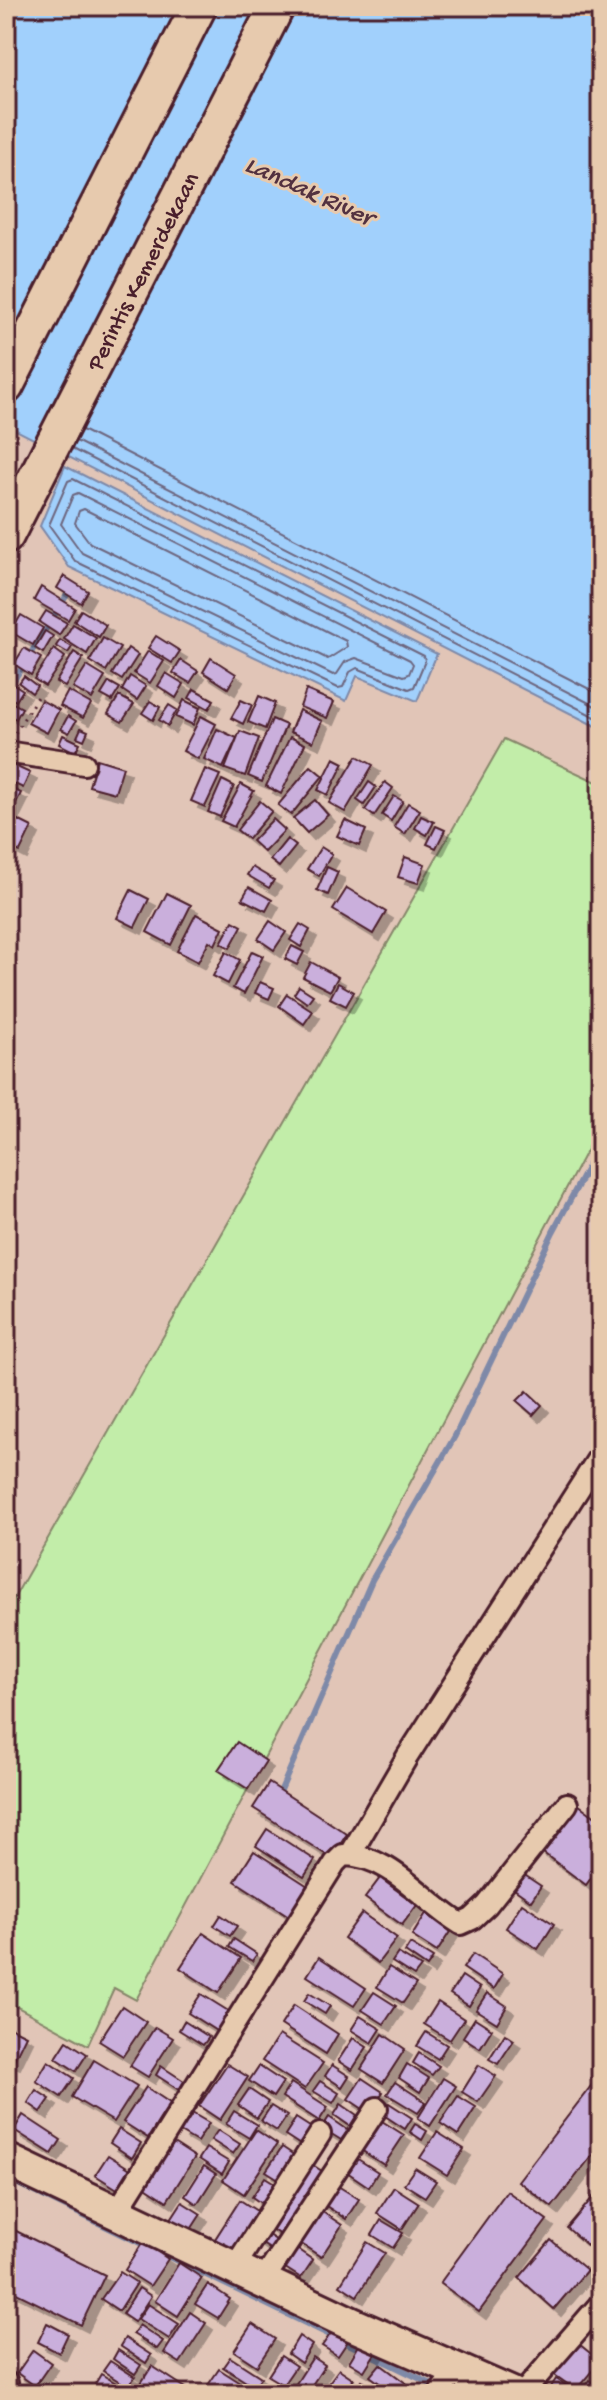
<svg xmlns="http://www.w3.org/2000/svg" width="607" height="2400" viewBox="0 0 607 2400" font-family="'Gochi Hand',sans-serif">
	<defs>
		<filter id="shadow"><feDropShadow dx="7" dy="7" stdDeviation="0" flood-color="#0004"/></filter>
	</defs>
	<rect width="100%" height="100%" fill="#e1c5b7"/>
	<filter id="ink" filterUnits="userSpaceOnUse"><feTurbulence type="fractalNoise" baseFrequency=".0125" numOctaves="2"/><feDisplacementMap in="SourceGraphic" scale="16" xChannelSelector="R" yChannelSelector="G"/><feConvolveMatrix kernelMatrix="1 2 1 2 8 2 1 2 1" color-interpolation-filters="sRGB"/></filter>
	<g filter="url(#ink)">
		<!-- green -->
		<polygon fill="#c2eda9" stroke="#86866a" stroke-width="2" points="504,739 601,784 601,1123 136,2000 114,1988 88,2045 6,2001 6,1612"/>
		<!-- water -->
		<g fill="#a1d0fc" stroke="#7e89a8" stroke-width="2">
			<polygon points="6,6 601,6 601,729 6,425"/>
			<polygon points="65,466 437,654 417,701 357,676 346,701 69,567 40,526"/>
		</g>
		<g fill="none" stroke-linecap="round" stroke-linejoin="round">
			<!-- shore -->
			<g stroke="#6d667f" stroke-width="2">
				<polyline points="82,430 601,695"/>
				<polyline points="76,441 601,709"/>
				<polyline points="72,449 601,720"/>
				<polygon points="73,479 424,656 425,661 414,687 409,689 357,668 350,672 343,687 338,688 75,561 49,525 68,481"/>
				<polygon points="78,493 410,660 413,664 409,674 404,676 356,658 345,662 337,674 333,675 82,553 61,524 73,495"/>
				<polygon points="84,509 346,641 347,647 328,659 90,543 75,523 79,511"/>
			</g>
			<!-- stream -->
			<g stroke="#7e89a8" stroke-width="6">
				<polyline points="6,693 70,590"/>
				<polyline points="281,1790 372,1580 455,1436 553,1232 601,1142"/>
				<polyline points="6,2178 429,2383"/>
			</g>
		</g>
		<!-- building -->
		<g fill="#caafdc" stroke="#4a1f2b" stroke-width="2" filter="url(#shadow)">
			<polygon points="64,576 88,591 81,603 57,588"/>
			<polygon points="41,587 75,608 68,620 34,600"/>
			<polygon points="81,610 106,625 99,637 74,621"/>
			<polygon points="46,611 67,623 59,635 39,622"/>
			<polygon points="21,615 43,628 33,645 11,632"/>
			<polygon points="73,624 96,638 87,654 64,639"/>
			<polygon points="45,631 53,636 43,653 35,648"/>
			<polygon points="156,636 180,651 172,663 148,648"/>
			<polygon points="103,638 120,648 106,671 90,661"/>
			<polygon points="60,640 72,647 68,653 56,646"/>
			<polygon points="24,648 41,658 31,675 14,664"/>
			<polygon points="128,648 138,655 122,680 112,674"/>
			<polygon points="54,649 65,657 45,686 34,679"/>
			<polygon points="148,651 164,661 150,683 134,673"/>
			<polygon points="74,652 83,658 65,687 56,682"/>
			<polygon points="211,658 236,674 228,688 203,672"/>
			<polygon points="181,660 198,671 190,683 173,673"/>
			<polygon points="87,666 105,677 92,699 73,688"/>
			<polygon points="166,673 184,684 176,698 158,686"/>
			<polygon points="24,676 37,686 32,693 19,683"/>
			<polygon points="130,676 146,686 137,700 122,690"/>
			<polygon points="6,679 23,690 16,701 6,695"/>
			<polygon points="109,682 120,688 112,701 101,695"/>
			<polygon points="194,689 214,700 209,709 189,698"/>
			<polygon points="306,690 334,702 327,718 300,707"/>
			<polygon points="68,691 91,704 83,718 60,706"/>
			<polygon points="119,696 134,704 122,722 108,714"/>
			<polygon points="259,696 275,703 265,729 248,722"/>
			<polygon points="41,700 59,710 47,733 28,723"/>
			<polygon points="184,700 200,708 193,725 176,717"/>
			<polygon points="241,700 252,705 243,724 231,718"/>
			<polygon points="150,701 160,707 153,720 142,713"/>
			<polygon points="13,703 22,708 16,719 7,714"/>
			<polygon points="169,705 177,710 168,726 159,720"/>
			<polygon points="299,710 322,721 313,742 290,732"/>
			<polygon points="68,716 76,721 69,733 61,729"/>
			<polygon points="201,716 216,724 198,759 183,751"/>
			<polygon points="272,719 286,725 262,782 248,776"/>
			<polygon points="81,728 88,731 84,740 77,737"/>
			<polygon points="217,729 237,738 223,768 204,759"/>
			<polygon points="240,731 259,738 245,776 225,769"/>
			<polygon points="63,735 80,743 75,752 59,744"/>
			<polygon points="290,737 305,744 281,794 266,786"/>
			<polygon points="357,756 373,765 345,812 329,803"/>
			<polygon points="334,758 344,763 328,795 318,790"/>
			<polygon points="97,759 123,767 115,793 89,786"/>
			<polygon points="6,762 30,773 23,788 6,780"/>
			<polygon points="311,766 323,776 291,815 278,805"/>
			<polygon points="205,769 220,775 205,807 191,801"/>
			<polygon points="222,780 234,786 220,817 208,812"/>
			<polygon points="369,782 376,787 364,805 357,800"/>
			<polygon points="385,782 393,788 374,816 365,810"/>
			<polygon points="241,784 254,791 234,827 221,821"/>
			<polygon points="6,786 21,793 12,811 6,808"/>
			<polygon points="394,796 403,801 391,821 382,815"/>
			<polygon points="315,800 328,815 307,833 293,818"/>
			<polygon points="260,801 272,811 248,839 237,830"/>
			<polygon points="408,803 420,810 405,834 394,827"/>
			<polygon points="6,814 32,827 20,852 6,845"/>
			<polygon points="421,816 434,822 427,835 415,828"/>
			<polygon points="273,819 285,830 264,852 252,841"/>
			<polygon points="345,820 366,830 359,846 337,836"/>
			<polygon points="436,826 445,830 436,848 427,844"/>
			<polygon points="287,839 296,846 279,867 270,860"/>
			<polygon points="321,847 332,854 319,876 307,869"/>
			<polygon points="405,857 425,864 418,883 398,877"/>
			<polygon points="252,867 274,880 269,888 247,875"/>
			<polygon points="327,867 338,872 328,895 317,890"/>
			<polygon points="249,887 272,900 266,911 242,899"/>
			<polygon points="347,888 386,912 373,934 333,910"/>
			<polygon points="131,890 149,899 135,927 117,918"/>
			<polygon points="167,893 191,905 171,945 147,932"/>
			<polygon points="196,914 223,928 215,945 209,941 198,962 177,951"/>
			<polygon points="233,921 242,926 230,948 221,943"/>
			<polygon points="270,921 286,932 274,950 258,939"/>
			<polygon points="300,924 310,930 301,947 290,940"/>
			<polygon points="292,946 304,952 297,965 285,959"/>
			<polygon points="252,951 263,956 244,994 233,988"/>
			<polygon points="226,952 240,960 228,984 213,976"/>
			<polygon points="311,962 338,977 330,991 303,977"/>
			<polygon points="260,982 274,988 269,999 255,993"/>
			<polygon points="338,983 354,992 346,1006 330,998"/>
			<polygon points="299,986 313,995 307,1003 294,994"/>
			<polygon points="287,994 313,1011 304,1024 279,1006"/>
			<polygon points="527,1391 542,1405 533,1415 517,1401"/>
			<polygon points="237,1742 266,1761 248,1789 218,1770"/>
			<polygon points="269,1783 347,1834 331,1858 253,1808"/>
			<polygon points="575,1802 601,1821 601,1864 586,1885 538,1849"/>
			<polygon points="267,1829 315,1860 304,1877 256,1846"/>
			<polygon points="254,1851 308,1886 289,1916 235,1881"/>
			<polygon points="523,1874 541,1886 531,1901 514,1889"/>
			<polygon points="380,1878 417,1905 402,1925 365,1898"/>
			<polygon points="522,1903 554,1924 538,1949 506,1928"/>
			<polygon points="428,1910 453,1927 437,1952 412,1936"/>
			<polygon points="362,1913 397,1938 378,1963 344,1938"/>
			<polygon points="221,1915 237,1926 230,1936 214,1926"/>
			<polygon points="203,1933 241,1958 218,1993 180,1968"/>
			<polygon points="234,1939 257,1954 252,1961 229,1947"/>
			<polygon points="410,1944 433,1958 427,1967 405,1952"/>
			<polygon points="398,1953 421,1967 414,1976 392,1962"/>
			<polygon points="473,1954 503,1974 494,1989 463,1968"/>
			<polygon points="319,1957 366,1988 354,2006 307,1976"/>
			<polygon points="389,1967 416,1984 403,2003 377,1987"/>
			<polygon points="462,1976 480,1988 469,2006 450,1994"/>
			<polygon points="374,1992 396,2006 384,2024 362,2010"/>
			<polygon points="309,1993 330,2006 325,2014 304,2001"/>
			<polygon points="487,1993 507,2006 497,2023 476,2010"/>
			<polygon points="201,1994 230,2012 218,2032 188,2013"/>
			<polygon points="438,2002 464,2019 450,2040 424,2024"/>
			<polygon points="294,2005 338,2034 326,2054 281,2025"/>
			<polygon points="122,2006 146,2022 123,2056 99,2041"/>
			<polygon points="360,2016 381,2029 372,2043 351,2030"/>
			<polygon points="475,2018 492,2029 480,2048 463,2037"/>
			<polygon points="184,2021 209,2037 203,2045 179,2030"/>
			<polygon points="6,2025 26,2035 13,2062 6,2059"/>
			<polygon points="155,2027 173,2038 148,2077 130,2066"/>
			<polygon points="426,2032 447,2045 438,2059 417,2046"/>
			<polygon points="383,2034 405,2049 383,2083 361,2069"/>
			<polygon points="505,2034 514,2040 498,2064 489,2059"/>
			<polygon points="279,2035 323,2063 305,2089 262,2061"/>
			<polygon points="353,2038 367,2047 352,2070 338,2061"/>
			<polygon points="67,2041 87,2054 76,2071 56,2058"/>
			<polygon points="419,2053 439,2066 432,2075 413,2063"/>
			<polygon points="94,2060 137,2086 114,2122 72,2097"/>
			<polygon points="48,2061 74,2078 61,2097 36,2081"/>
			<polygon points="227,2064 248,2077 220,2120 199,2106"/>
			<polygon points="407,2064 429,2078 420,2092 399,2078"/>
			<polygon points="332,2065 349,2076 342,2087 325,2076"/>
			<polygon points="479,2065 496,2076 478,2102 462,2092"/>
			<polygon points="161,2066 184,2081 179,2090 156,2075"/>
			<polygon points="259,2066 283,2082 273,2097 249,2081"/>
			<polygon points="601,2073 601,2144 552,2207 518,2181"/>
			<polygon points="362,2078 383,2092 369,2113 348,2099"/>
			<polygon points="443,2078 456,2086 430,2126 418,2118"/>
			<polygon points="320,2081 339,2093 333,2103 313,2091"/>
			<polygon points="395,2082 426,2102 418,2113 387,2094"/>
			<polygon points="291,2083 328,2107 319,2121 282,2097"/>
			<polygon points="146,2087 170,2103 148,2138 123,2122"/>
			<polygon points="249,2089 268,2102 257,2118 238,2105"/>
			<polygon points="36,2090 50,2099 41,2112 28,2103"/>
			<polygon points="458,2096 476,2107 458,2135 440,2123"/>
			<polygon points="389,2103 412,2118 405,2129 382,2114"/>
			<polygon points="341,2104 357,2115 350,2126 334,2115"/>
			<polygon points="271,2106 287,2116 277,2131 261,2121"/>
			<polygon points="234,2111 257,2125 249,2138 226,2124"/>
			<polygon points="192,2113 209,2123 197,2142 180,2132"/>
			<polygon points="23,2115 61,2140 52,2154 14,2130"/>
			<polygon points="374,2116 404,2135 384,2165 355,2146"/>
			<polygon points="329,2117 348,2130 341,2140 322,2128"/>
			<polygon points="296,2118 316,2131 305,2148 285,2135"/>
			<polygon points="415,2124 427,2131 422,2140 410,2132"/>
			<polygon points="119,2129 141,2143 132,2158 110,2143"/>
			<polygon points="218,2130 240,2144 233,2154 211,2140"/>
			<polygon points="256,2130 277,2144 244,2194 223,2180"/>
			<polygon points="437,2132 464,2149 447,2175 420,2158"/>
			<polygon points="172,2142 195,2157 167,2201 144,2186"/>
			<polygon points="282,2147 297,2157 282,2181 266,2171"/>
			<polygon points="206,2148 229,2162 222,2174 199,2159"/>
			<polygon points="108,2155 132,2170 119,2190 95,2175"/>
			<polygon points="353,2156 378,2172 369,2187 344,2170"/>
			<polygon points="305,2160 328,2175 286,2239 264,2224"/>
			<polygon points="204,2166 216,2174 197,2204 185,2196"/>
			<polygon points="415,2168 436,2181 425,2197 404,2184"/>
			<polygon points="265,2177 278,2185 265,2206 252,2197"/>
			<polygon points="333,2183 359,2199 346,2219 320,2202"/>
			<polygon points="394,2187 419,2203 402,2229 377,2213"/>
			<polygon points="507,2191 547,2220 479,2312 440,2283"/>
			<polygon points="598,2191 601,2193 601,2257 567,2228"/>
			<polygon points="240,2200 263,2215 238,2254 215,2239"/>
			<polygon points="182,2202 201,2214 190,2231 171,2219"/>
			<polygon points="318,2209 342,2225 321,2257 297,2241"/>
			<polygon points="381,2220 403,2233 393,2248 372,2235"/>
			<polygon points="6,2226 105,2275 81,2325 6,2288"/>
			<polygon points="262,2231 282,2244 276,2253 256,2240"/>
			<polygon points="551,2240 587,2270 554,2309 519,2278"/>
			<polygon points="143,2242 168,2259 150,2286 125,2270"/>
			<polygon points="367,2242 385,2253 357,2296 340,2285"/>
			<polygon points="294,2247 313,2260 301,2278 282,2266"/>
			<polygon points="179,2263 202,2278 178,2316 155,2301"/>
			<polygon points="120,2272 137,2283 119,2311 101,2299"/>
			<polygon points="208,2284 230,2299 218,2318 195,2304"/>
			<polygon points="139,2288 151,2296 134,2322 122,2314"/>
			<polygon points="148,2304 179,2324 169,2339 138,2319"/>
			<polygon points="190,2312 206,2323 180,2363 164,2353"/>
			<polygon points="47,2323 68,2334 59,2353 38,2342"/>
			<polygon points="252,2324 275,2339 257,2366 234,2351"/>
			<polygon points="139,2325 163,2341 157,2349 133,2334"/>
			<polygon points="336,2326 352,2335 338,2356 322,2346"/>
			<polygon points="299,2336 312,2345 301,2363 288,2354"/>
			<polygon points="364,2337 379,2347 364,2371 349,2362"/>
			<polygon points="125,2338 151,2355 146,2363 120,2346"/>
			<polygon points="574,2340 595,2357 592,2361 597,2365 576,2390 549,2371"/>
			<polygon points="33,2350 51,2363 35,2386 17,2373"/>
			<polygon points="118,2350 141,2365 135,2374 113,2359"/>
			<polygon points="281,2356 296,2366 283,2385 268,2376"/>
			<polygon points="230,2357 261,2377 254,2387 223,2367"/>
			<polygon points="313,2357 325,2365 306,2394 292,2394 290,2393"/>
			<polygon points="110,2361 135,2377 128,2387 103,2371"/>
			<polygon points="380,2364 407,2384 400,2394 394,2394 370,2376"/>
			<polygon points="152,2366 195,2394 134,2394"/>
			<polygon points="219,2369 244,2385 239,2394 202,2394"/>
			<polygon points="339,2369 354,2379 343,2394 332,2394 324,2389"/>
			<polygon points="101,2374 126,2389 123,2394 110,2394 95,2384"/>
			<polygon points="556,2379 569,2387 565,2394 547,2393"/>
			<polygon points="362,2380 377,2391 375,2394 352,2394"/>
			<polygon points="589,2380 601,2389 601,2394 584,2394 581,2392"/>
		</g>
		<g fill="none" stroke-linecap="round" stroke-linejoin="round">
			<!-- minor casing -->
			<g stroke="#4a1f2b" stroke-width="26">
				<g id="minor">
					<polyline points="6,752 84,764"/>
					<polyline points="350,1855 407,1757 601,1454"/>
					<path d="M116,2213l219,-350 8,-8c49,0 80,47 118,69l11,-5 15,-14 80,-101"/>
					<polyline points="234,2268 320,2134"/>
					<polyline points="263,2281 377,2108"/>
					<polyline points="6,2382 7,2383"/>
					<polyline points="439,2394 456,2370"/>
					<polyline points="522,2394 601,2303"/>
				</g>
			</g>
			<!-- primary casing -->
			<g stroke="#4a1f2b" stroke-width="38">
				<polyline id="primary" points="6,2160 354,2325 512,2394"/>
			</g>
			<!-- trunk casing -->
			<g stroke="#4a1f2b" stroke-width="40">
				<g id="trunk">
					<polyline points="6,386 199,6"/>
					<path id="s1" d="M6,536l271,-530"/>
				</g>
			</g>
			<!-- path -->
			<polyline stroke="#4a1f2b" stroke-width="3" stroke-dasharray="2 6" stroke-linecap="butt" points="15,733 40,692"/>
			<!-- minor -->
			<use href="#minor" stroke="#e7caae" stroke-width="20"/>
			<!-- primary -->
			<use href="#primary" stroke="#e7caae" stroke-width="32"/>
			<!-- trunk -->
			<use href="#trunk" stroke="#e7caae" stroke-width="34"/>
		</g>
	</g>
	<g text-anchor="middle" stroke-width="6" stroke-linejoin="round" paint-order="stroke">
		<!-- street labels -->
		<g font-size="24" fill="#4a1f2b" stroke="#e7caae">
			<text dy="8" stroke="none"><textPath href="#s1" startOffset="298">Perintis Kemerdekaan</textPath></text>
		</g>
		<!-- water labels -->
		<g font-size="26" font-style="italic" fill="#533140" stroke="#e7caae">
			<text transform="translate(310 189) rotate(24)" y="9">Landak River</text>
		</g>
	</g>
	<!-- margin -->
	<rect width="607" height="2400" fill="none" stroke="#e7caae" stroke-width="32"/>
	<rect x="16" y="16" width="575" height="2368" fill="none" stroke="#4a1f2b" stroke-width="3" filter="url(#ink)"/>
</svg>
